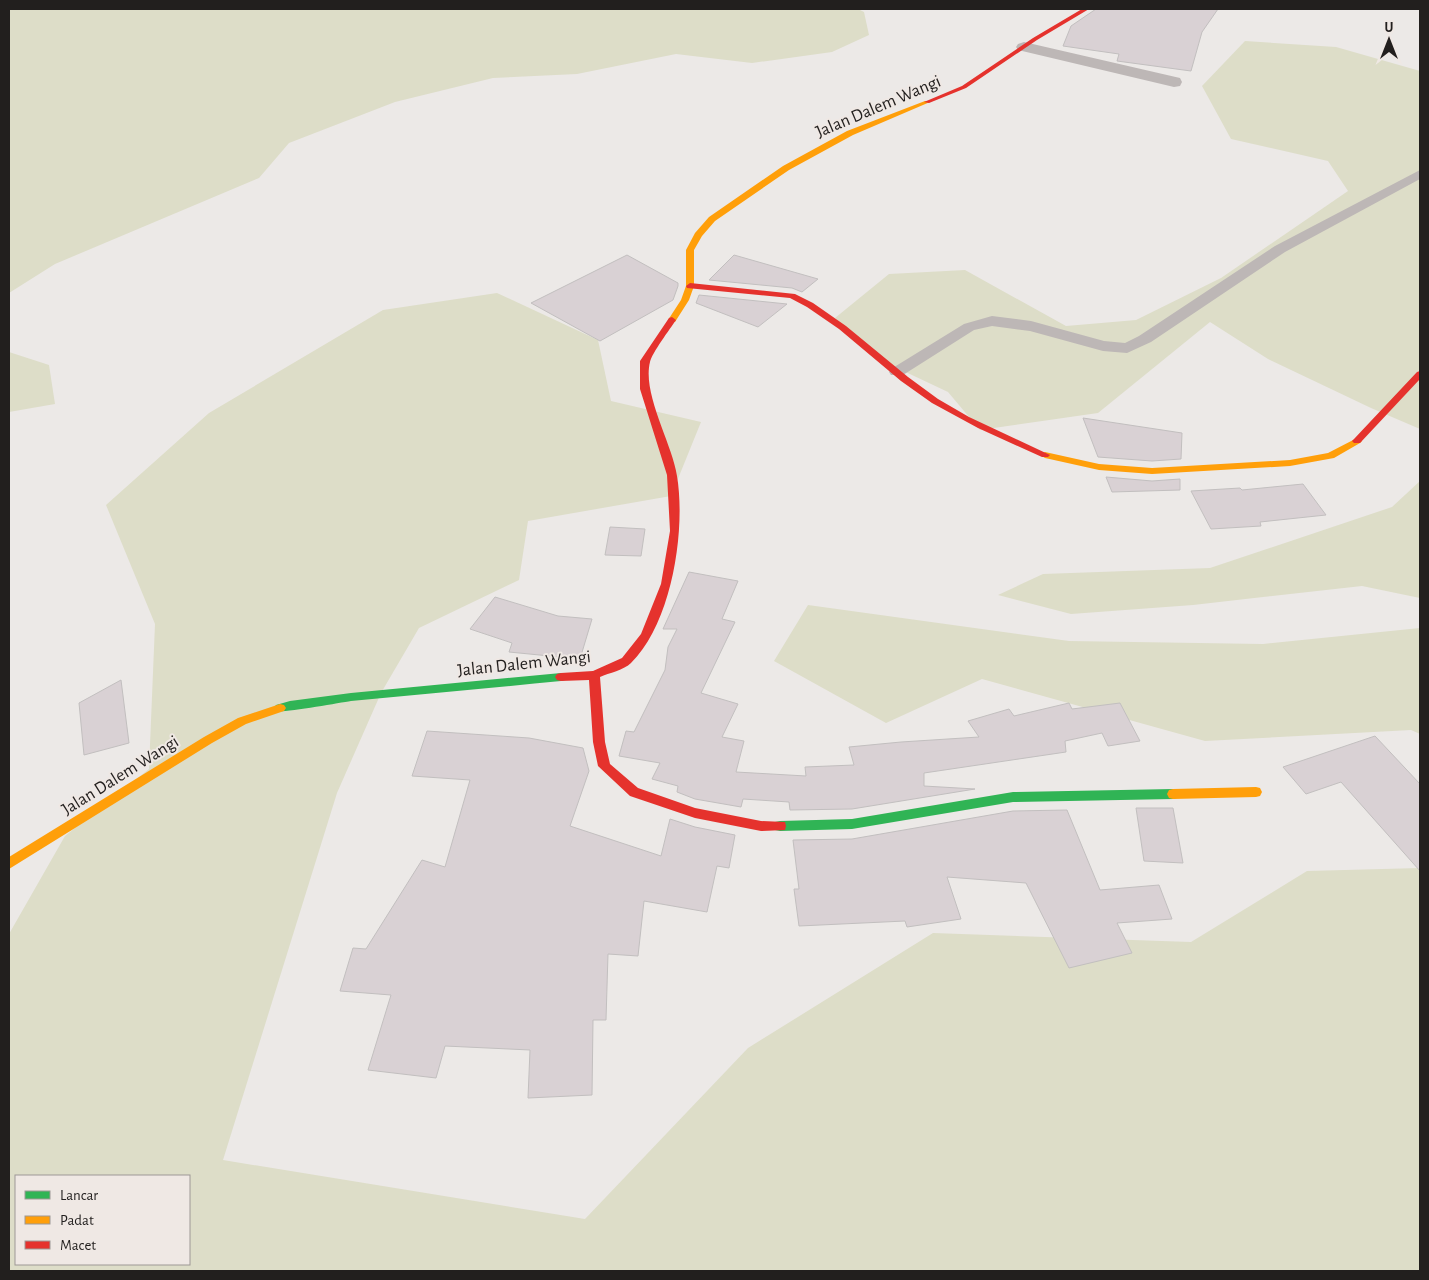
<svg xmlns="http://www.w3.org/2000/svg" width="1429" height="1280" viewBox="0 0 1429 1280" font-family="'Alegreya Sans',sans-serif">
	<rect width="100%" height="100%" fill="#ece9e7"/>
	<!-- green -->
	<g fill="#ddddc8" fill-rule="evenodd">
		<polygon points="9,9 858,9 864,12 869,35 832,52 752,63 676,54 577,74 493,78 395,102 289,143 259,178 55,264 9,293"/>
		<polygon points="1245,41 1336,47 1420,71 1420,429 1371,408 1268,359 1210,322 1098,413 980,430 948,392 878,359 835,318 889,274 965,270 1066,326 1136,320 1221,278 1348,191 1328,161 1231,139 1202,86"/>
		<path d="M497,293l101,47 13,61 90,21 -30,74 -143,25 -9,59 -100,48 -38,65 -44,100 -114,367 362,59 163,-171 185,-115 258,9 116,-71 113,-3v403h-1411v-337l56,-98 84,-67 6,-145 -49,-119 103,-92 174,-103zM16,1176h173v88h-173z"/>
		<polygon points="9,352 49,365 55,404 9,412"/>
		<polygon points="1420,481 1420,598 1362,586 1193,605 1071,614 998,595 1043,574 1210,568 1392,507"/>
		<polygon points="808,605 1069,641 1263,644 1420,628 1420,734 1411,730 1205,741 982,679 886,723 774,661"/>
	</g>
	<!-- building -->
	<g fill="#d9d1d4" stroke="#c2bfbf">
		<polygon points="1096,9 1218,9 1202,32 1191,71 1117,61 1119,54 1063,46 1071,26"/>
		<polygon points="627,255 678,283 678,286 673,300 600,341 531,303"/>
		<polygon points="734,255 818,279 802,292 792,288 709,280"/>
		<polygon points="699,295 787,304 758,327 696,303"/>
		<polygon points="1083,418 1182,433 1181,459 1152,461 1098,457"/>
		<polygon points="1106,477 1152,481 1180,479 1180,490 1112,492"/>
		<polygon points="1303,484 1326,515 1260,522 1261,526 1211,529 1191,491 1240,488 1242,490"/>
		<polygon points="610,527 645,529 641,556 605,555"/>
		<polygon points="689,572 738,581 722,619 735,622 701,693 738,704 722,737 744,741 736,772 806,776 805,767 854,765 849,747 901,742 979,737 968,721 1009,709 1014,716 1069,703 1072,709 1120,703 1140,741 1108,746 1102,733 1065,741 1066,752 924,773 924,786 975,789 852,809 790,810 789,802 743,799 741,807 695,799 677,792 678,786 652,779 660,763 619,756 626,731 634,732 665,670 668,647 677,629 663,629"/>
		<polygon points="495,597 558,616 592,619 580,659 509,652 512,643 470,629"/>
		<polygon points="121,680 129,743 84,755 79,703"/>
		<polygon points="427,731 529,738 583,748 589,771 570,826 661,856 670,819 695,827 735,835 729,868 717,866 707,912 644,901 638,956 608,954 606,1020 593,1020 592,1095 528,1098 530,1050 445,1046 436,1078 368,1070 391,995 340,991 353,948 366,949 422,860 445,867 470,780 412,776"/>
		<polygon points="1375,736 1420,784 1420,871 1341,782 1306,794 1283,767"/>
		<polygon points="1136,808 1173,808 1183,863 1144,861"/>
		<polygon points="1067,810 1100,890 1159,885 1172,919 1117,923 1132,953 1069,968 1026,883 947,877 961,919 907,927 905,921 799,926 794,889 799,889 793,840 852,839 1013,811"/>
	</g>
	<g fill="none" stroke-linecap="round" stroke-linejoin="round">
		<!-- lane -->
		<polygon fill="#bdb7b6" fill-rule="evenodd" points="1420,170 1420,179 1285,252 1151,342 1127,353 1103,351 1030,331 992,326 974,330 903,375 891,375 889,372 891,369 964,324 992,316 1031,321 1104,341 1125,343 1139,336 1275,246"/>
		<!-- street -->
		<polygon fill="#bdb7b6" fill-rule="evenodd" points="1024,42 1180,78 1182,82 1180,86 1174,87 1018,50 1016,47 1018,44"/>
		<!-- fast -->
		<g fill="#30b455" fill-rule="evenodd">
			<path d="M561,673l4,1 2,3 -2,3 -4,1c-70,7 -140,13 -210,20 -12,2 -68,12 -75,10l-2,-3 2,-3 14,-4 61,-8z"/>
			<polygon points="1173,789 1177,790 1179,794 1177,798 1173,799 1013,802 852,829 780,831 775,830 774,826 775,822 780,821 852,819 1013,792"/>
		</g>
		<!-- slow -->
		<g fill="#ff9f0a" fill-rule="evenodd">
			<polygon points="925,101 930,102 853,135 789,170 715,221 702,236 694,250 694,286 689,300 675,322 669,322 668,320 681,300 686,286 686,250 695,233 709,217 783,166 847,131"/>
			<polygon points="1357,438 1360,439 1362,441 1360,443 1334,458 1290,466 1152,474 1099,470 1045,458 1040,455 1045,452 1099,464 1152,468 1290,460 1328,453"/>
			<polygon points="280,704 284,705 286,708 284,711 246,724 212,743 9,869 9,857 204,737 238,718"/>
			<polygon points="1256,787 1260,788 1262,792 1260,796 1256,797 1173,799 1169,798 1167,794 1169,790 1173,789"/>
		</g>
		<!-- jam -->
		<g fill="#e5322d" fill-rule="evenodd">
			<polygon points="1082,9 1089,9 1037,40 966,88 929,103 924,102 962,86 1033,38"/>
			<polygon points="690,283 795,294 813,303 846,326 908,377 938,399 969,417 1050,455 1048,457 1042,457 978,428 932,403 901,381 839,329 807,307 790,298 687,288 686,286"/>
			<path d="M672,317l4,3c-6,9 -24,33 -26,42 -8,32 22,81 27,114 9,54 -5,147 -46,187 -7,7 -22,10 -31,14l5,65 5,22 28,24 57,20 66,13 24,1 1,4 -1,4 -24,1 -66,-13 -65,-22 -32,-30 -5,-24 -4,-62 -28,1 -4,-1 -2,-3 2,-3 4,-1 32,-2 29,-13 19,-24 20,-50 9,-53 -3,-56 -27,-86v-28l29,-43z"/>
			<polygon points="1420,371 1420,379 1360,443 1354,443 1352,441 1354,439 1417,372"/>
		</g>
	</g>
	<g text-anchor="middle" stroke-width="4" stroke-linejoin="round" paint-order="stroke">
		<!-- street labels -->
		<g font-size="18" fill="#221f1e" stroke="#efe8e4">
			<text transform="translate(878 106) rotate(-23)" y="6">Jalan Dalem Wangi</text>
			<text transform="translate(524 663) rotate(-6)" y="6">Jalan Dalem Wangi</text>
			<text transform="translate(120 775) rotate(-32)" y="6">Jalan Dalem Wangi</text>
		</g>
	</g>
	<!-- border -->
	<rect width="1429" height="1280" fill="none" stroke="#221f1e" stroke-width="20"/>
	<!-- legend -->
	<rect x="15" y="1175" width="175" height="90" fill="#efe8e4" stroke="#9d9895"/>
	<rect x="25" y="1191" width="25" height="8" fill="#30b455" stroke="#9d9895"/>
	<text x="60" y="1200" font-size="15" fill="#221f1e">Lancar</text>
	<rect x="25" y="1216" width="25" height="8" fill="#ff9f0a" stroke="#9d9895"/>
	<text x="60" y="1225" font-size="15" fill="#221f1e">Padat</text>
	<rect x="25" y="1241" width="25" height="8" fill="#e5322d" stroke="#9d9895"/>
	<text x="60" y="1250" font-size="15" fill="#221f1e">Macet</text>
	<!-- north arrow -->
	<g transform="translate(1389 40)" stroke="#efe8e4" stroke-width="4" paint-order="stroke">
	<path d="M0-4L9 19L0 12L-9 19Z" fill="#221f1e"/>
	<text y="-8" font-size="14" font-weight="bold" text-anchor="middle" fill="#221f1e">U</text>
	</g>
</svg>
